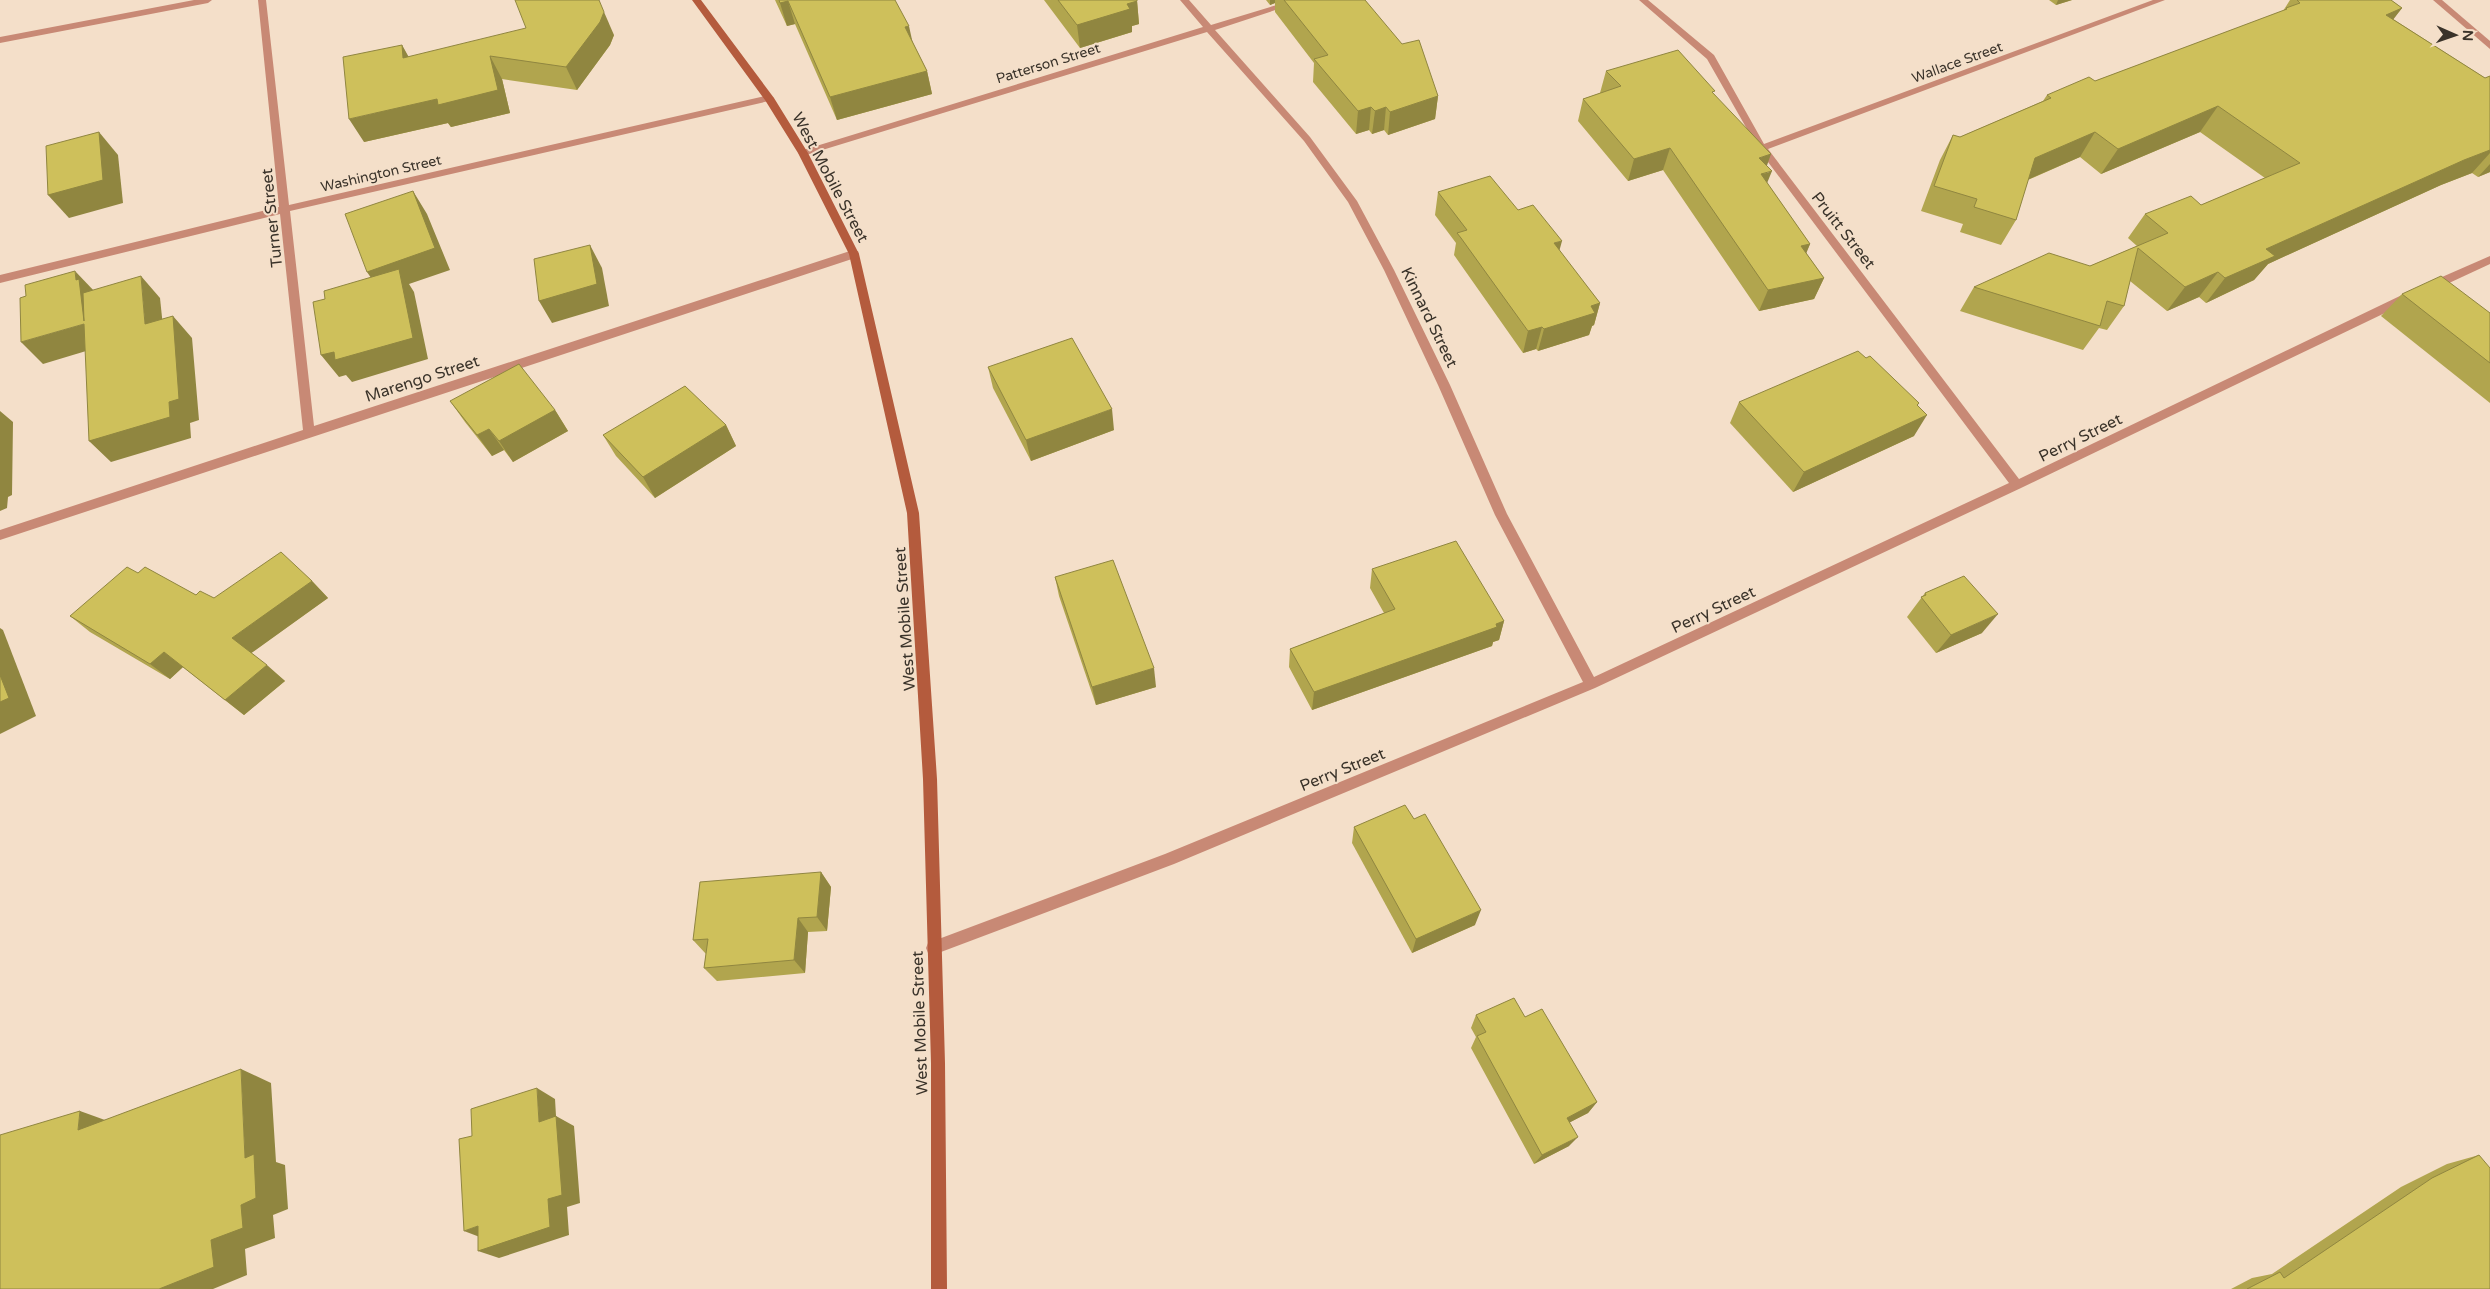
<svg xmlns="http://www.w3.org/2000/svg" width="2490" height="1289" viewBox="0 0 2490 1289" font-family="'Varela Round',sans-serif">
	<rect width="100%" height="100%" fill="#f4dfc9"/>
	<g fill="none" stroke-linecap="round" stroke-linejoin="round">
		<!-- street -->
		<g fill="#c88975" fill-rule="evenodd">
			<polygon points="194,0 212,0 208,3 0,43 0,37"/>
			<polygon points="258,0 266,0 289,205 769,95 774,98 769,101 290,211 314,426 850,251 858,251 859,254 858,257 0,540 0,530 303,430 280,214 0,283 0,275 279,207"/>
			<polygon points="1180,0 1189,0 1211,25 1293,0 1306,0 1215,30 1310,137 1357,201 1394,270 1450,385 1507,514 1594,677 2009,483 1759,150 1707,59 1639,0 1648,0 1714,55 1764,144 2153,0 2165,0 1768,149 2019,479 2404,294 2412,294 2413,297 2412,300 2021,488 1595,688 1174,864 933,955 928,953 926,948 928,943 1165,854 1583,682 1495,515 1438,385 1384,270 1348,202 1304,141 1207,32 806,155 803,156 798,153 800,151 1203,27"/>
			<polygon points="2433,0 2442,0 2490,41 2490,49"/>
			<polygon points="2490,256 2490,264 2434,290 2426,290 2425,287 2426,284"/>
		</g>
		<!-- secondary -->
		<polygon fill="#b45b3d" fill-rule="evenodd" points="692,0 701,0 774,98 808,153 859,254 919,513 937,779 945,1063 947,1289 931,1289 931,1063 923,779 907,513 849,254 798,153 765,100"/>
	</g>
	<!-- wall -->
	<g fill="#b1a54e">
		<polygon points="775,0 895,0 913,43 927,71 932,94 837,120 795,24 787,26"/>
		<polygon points="1044,0 1137,0 1139,24 1132,26 1132,32 1080,48"/>
		<polygon points="1266,0 1365,0 1438,96 1435,119 1388,135 1384,130 1372,134 1369,130 1356,134 1313,82 1314,63 1275,12 1275,3 1270,5"/>
		<polygon points="2049,0 2072,0 2056,5"/>
		<polygon points="2290,0 2391,0 2402,8 2393,19 2485,78 2490,76 2490,172 2478,177 2472,173 2441,185 2268,264 2254,280 2206,303 2199,297 2167,311 2130,281 2124,306 2107,330 2099,328 2083,350 1960,311 1974,287 2090,266 2137,246 2128,238 2145,214 2201,205 2265,178 2200,132 2101,174 2080,157 2028,180 2016,220 2001,245 1960,232 1963,224 1921,211 1940,160 1953,135 1960,137 2043,101 2047,95 2095,81 2283,11"/>
		<polygon points="614,35 610,45 577,90 502,79 510,113 451,127 448,123 364,142 402,45 408,57"/>
		<polygon points="1606,71 1714,94 1767,166 1767,183 1810,244 1806,253 1824,278 1814,299 1759,311 1663,170 1628,181 1578,121 1583,99 1600,93"/>
		<polygon points="1438,192 1518,210 1559,251 1600,303 1594,325 1592,326 1589,335 1538,351 1536,349 1523,353 1454,255 1456,243 1435,215"/>
		<polygon points="2402,294 2490,313 2490,403 2381,316"/>
		<polygon points="988,367 1114,430 1031,461 993,388"/>
		<polygon points="450,401 555,410 568,431 513,462 504,450 492,456 465,422"/>
		<polygon points="1739,402 1918,405 1914,436 1793,492 1730,423"/>
		<polygon points="726,425 736,446 655,498 616,456 603,435"/>
		<polygon points="1372,569 1504,621 1499,640 1493,642 1492,646 1312,710 1289,667 1290,649 1384,613 1370,588"/>
		<polygon points="138,573 196,595 214,598 312,581 328,598 251,653 285,681 244,715 183,667 170,679 90,632 70,616"/>
		<polygon points="1055,577 1156,687 1096,705 1059,596"/>
		<polygon points="1925,593 1982,633 1936,653 1907,617"/>
		<polygon points="1354,827 1475,925 1412,953 1352,843"/>
		<polygon points="821,872 831,887 827,931 808,932 805,973 717,981 704,968 706,954 693,940"/>
		<polygon points="1476,1015 1525,1017 1597,1102 1588,1113 1570,1122 1569,1146 1534,1164 1471,1048 1476,1037 1471,1028"/>
		<polygon points="2479,1155 2490,1289 2231,1289 2252,1278 2272,1274 2401,1187 2447,1164"/>
	</g>
	<!-- shaded-wall -->
	<g fill="#908640">
		<polygon points="1270,0 1275,0 1275,3 1270,5"/>
		<polygon points="2058,0 2072,0 2056,5"/>
		<polygon points="788,1 795,24 787,26 780,3"/>
		<polygon points="1137,1 1139,24 1132,26 1132,32 1080,48 1077,25 1127,4"/>
		<polygon points="2402,8 2383,33 2386,15"/>
		<polygon points="604,12 614,35 610,45 577,90 566,67"/>
		<polygon points="909,26 914,49 905,27"/>
		<polygon points="402,45 415,68 403,58"/>
		<polygon points="490,56 502,79 510,113 451,127 448,123 364,142 349,119 437,99"/>
		<polygon points="927,71 932,94 837,120 830,97"/>
		<polygon points="1438,96 1435,119 1388,135 1390,112"/>
		<polygon points="2218,106 2200,132 2101,174 2118,149"/>
		<polygon points="1371,107 1369,130 1356,134 1358,111"/>
		<polygon points="1386,107 1384,130 1372,134 1375,111"/>
		<polygon points="99,132 118,155 123,203 69,218 48,195"/>
		<polygon points="2095,132 2080,157 2020,183 2035,158"/>
		<polygon points="1670,148 1663,170 1628,181 1634,159"/>
		<polygon points="2490,150 2490,153 2472,173 2441,185 2268,264 2254,280 2206,303 2225,278 2266,249 2464,160"/>
		<polygon points="1771,154 1764,174 1772,171 1763,193 1759,158"/>
		<polygon points="2490,164 2490,172 2478,177"/>
		<polygon points="413,191 427,214 450,270 409,284 414,292 428,359 352,382 346,375 339,377 321,355 382,294 367,272"/>
		<polygon points="1562,241 1556,263 1554,243"/>
		<polygon points="1810,244 1801,266 1801,246"/>
		<polygon points="590,245 602,268 609,306 552,323 539,301"/>
		<polygon points="75,271 96,293 84,321 76,280"/>
		<polygon points="2218,272 2199,297 2167,311 2185,287"/>
		<polygon points="141,276 160,298 165,346 145,324"/>
		<polygon points="1824,278 1814,299 1759,311 1768,290"/>
		<polygon points="1600,303 1594,325 1592,326 1589,335 1538,351 1544,329 1591,306"/>
		<polygon points="173,316 192,338 199,420 190,423 191,438 111,462 89,441 169,402"/>
		<polygon points="84,324 106,345 43,364 21,342"/>
		<polygon points="1542,327 1536,349 1523,353 1528,331"/>
		<polygon points="1919,403 1906,424 1927,415 1914,436 1793,492 1804,472"/>
		<polygon points="1112,409 1114,430 1031,461 1026,440"/>
		<polygon points="555,410 568,431 513,462 499,441"/>
		<polygon points="0,411 13,422 12,495 8,497 7,508 0,511"/>
		<polygon points="726,425 736,446 655,498 643,477"/>
		<polygon points="489,429 504,450 492,456 477,435"/>
		<polygon points="312,581 328,598 250,654 232,638"/>
		<polygon points="1998,614 1982,633 1936,653 1951,635"/>
		<polygon points="1504,621 1499,640 1493,642 1492,646 1312,710 1314,692"/>
		<polygon points="0,628 3,630 36,716 0,734"/>
		<polygon points="164,652 183,667 170,679 150,664"/>
		<polygon points="267,665 285,681 244,715 225,700"/>
		<polygon points="1154,668 1156,687 1096,705 1092,687"/>
		<polygon points="821,872 831,887 827,931 817,917"/>
		<polygon points="1481,910 1475,925 1412,953 1416,939"/>
		<polygon points="798,918 808,932 805,973 794,960"/>
		<polygon points="241,1069 271,1083 276,1162 285,1165 288,1209 273,1215 275,1238 245,1249 247,1275 213,1289 159,1289 211,1240 241,1205 245,1158"/>
		<polygon points="537,1088 555,1099 556,1116 574,1126 580,1203 567,1207 569,1235 499,1258 478,1251 548,1199 539,1122"/>
		<polygon points="1597,1102 1588,1113 1559,1128 1567,1118"/>
		<polygon points="80,1111 116,1124 78,1130"/>
		<polygon points="1578,1137 1569,1146 1534,1164 1542,1155"/>
		<polygon points="478,1226 485,1239 464,1231"/>
	</g>
	<!-- building -->
	<g fill="#cec05b" stroke="#908640">
		<polygon points="515,0 599,0 604,12 600,22 566,67 490,56 498,90 438,105 437,99 349,119 343,57 402,45 403,58 526,28"/>
		<polygon points="779,0 895,0 909,26 905,27 927,71 830,97 788,1 780,3"/>
		<polygon points="1058,0 1137,0 1137,1 1127,4 1130,9 1077,25"/>
		<polygon points="1284,0 1365,0 1402,44 1419,40 1438,96 1390,112 1386,107 1375,111 1371,107 1358,111 1314,59 1328,55"/>
		<polygon points="2297,0 2391,0 2402,8 2386,15 2485,78 2490,76 2490,150 2464,160 2266,249 2275,256 2225,278 2218,272 2185,287 2138,248 2124,306 2107,301 2100,326 1974,287 2049,253 2090,266 2168,233 2145,214 2191,196 2201,205 2300,163 2218,106 2118,149 2095,132 2035,158 2016,220 1974,207 1977,199 1934,186 1953,135 1960,137 2051,98 2047,95 2089,77 2095,81 2287,9 2286,8 2300,3"/>
		<polygon points="1678,50 1715,91 1712,92 1771,154 1759,158 1772,171 1761,174 1810,244 1801,246 1824,278 1768,290 1670,148 1634,159 1583,99 1621,86 1606,71"/>
		<polygon points="99,132 103,180 48,195 46,146"/>
		<polygon points="1490,176 1518,210 1533,205 1562,241 1554,243 1600,303 1591,306 1595,313 1544,329 1542,327 1528,331 1461,238 1457,233 1467,230 1438,192"/>
		<polygon points="413,191 435,248 367,272 345,214"/>
		<polygon points="590,245 597,284 539,301 534,259"/>
		<polygon points="399,269 413,338 335,360 334,352 321,355 313,302 325,299 324,291"/>
		<polygon points="75,271 76,280 79,279 84,321 83,293 141,276 145,324 173,316 179,399 169,402 170,417 89,441 84,324 21,342 20,298 26,296 25,285"/>
		<polygon points="2441,276 2490,313 2490,363 2402,294"/>
		<polygon points="1072,338 1112,409 1026,440 988,367"/>
		<polygon points="1858,351 1866,358 1870,356 1919,403 1917,405 1927,415 1804,472 1739,402"/>
		<polygon points="519,364 555,410 499,441 489,429 477,435 450,401"/>
		<polygon points="685,386 726,425 643,477 603,435"/>
		<polygon points="1456,541 1504,621 1496,624 1497,627 1314,692 1290,649 1395,609 1372,569"/>
		<polygon points="281,552 312,581 232,638 267,665 225,700 164,652 150,664 70,616 127,567 138,573 145,567 196,595 200,591 214,598"/>
		<polygon points="1113,560 1154,668 1092,687 1055,577"/>
		<polygon points="1964,576 1998,614 1951,635 1921,597 1926,595 1925,593"/>
		<polygon points="0,675 9,698 0,702"/>
		<polygon points="1405,805 1414,819 1425,814 1481,910 1416,939 1354,827"/>
		<polygon points="821,872 817,917 798,918 794,960 704,968 708,939 693,940 700,882"/>
		<polygon points="1514,998 1525,1017 1542,1009 1597,1102 1567,1118 1578,1137 1542,1155 1477,1036 1486,1032 1476,1015"/>
		<polygon points="241,1069 245,1158 254,1154 256,1198 241,1205 243,1228 211,1240 214,1267 159,1289 0,1289 0,1135 80,1111 78,1130"/>
		<polygon points="537,1088 539,1122 556,1116 562,1195 548,1199 550,1227 478,1251 478,1226 464,1231 459,1139 472,1136 471,1109"/>
		<polygon points="2479,1155 2490,1168 2490,1289 2247,1289 2280,1272 2284,1278 2432,1178"/>
	</g>
	<g text-anchor="middle" stroke-width="4" stroke-linejoin="round" paint-order="stroke">
		<!-- far-street labels -->
		<g font-size="14" fill="#3a332a" stroke="#f4dfc9">
			<text transform="translate(1957 62) rotate(-20)" y="5">Wallace Street</text>
			<text transform="translate(1048 63) rotate(-17)" y="5">Patterson Street</text>
			<text transform="translate(381 173) rotate(-13)" y="5">Washington Street</text>
		</g>
		<!-- street labels -->
		<g font-size="16" fill="#3a332a" stroke="#f4dfc9">
			<text transform="translate(831 177) rotate(62)" y="6">West Mobile Street</text>
			<text transform="translate(271 218) rotate(-96)" y="6">Turner Street</text>
			<text transform="translate(1844 230) rotate(52)" y="6">Pruitt Street</text>
			<text transform="translate(1430 317) rotate(64)" y="6">Kinnard Street</text>
			<text transform="translate(422 378) rotate(-18)" y="6">Marengo Street</text>
			<text transform="translate(2080 437) rotate(-26)" y="6">Perry Street</text>
			<text transform="translate(1713 609) rotate(-25)" y="6">Perry Street</text>
			<text transform="translate(904 619) rotate(-94)" y="6">West Mobile Street</text>
			<text transform="translate(1342 769) rotate(-22)" y="6">Perry Street</text>
			<text transform="translate(919 1023) rotate(-92)" y="6">West Mobile Street</text>
		</g>
	</g>
	<!-- north arrow -->
	<g transform="translate(2455 35) rotate(92)" stroke="#f4dfc9" stroke-width="4" paint-order="stroke">
	<path d="M0-4L9 19L0 12L-9 19Z" fill="#3a332a"/>
	<text y="-8" font-size="14" font-weight="bold" text-anchor="middle" fill="#3a332a">N</text>
	</g>
</svg>
